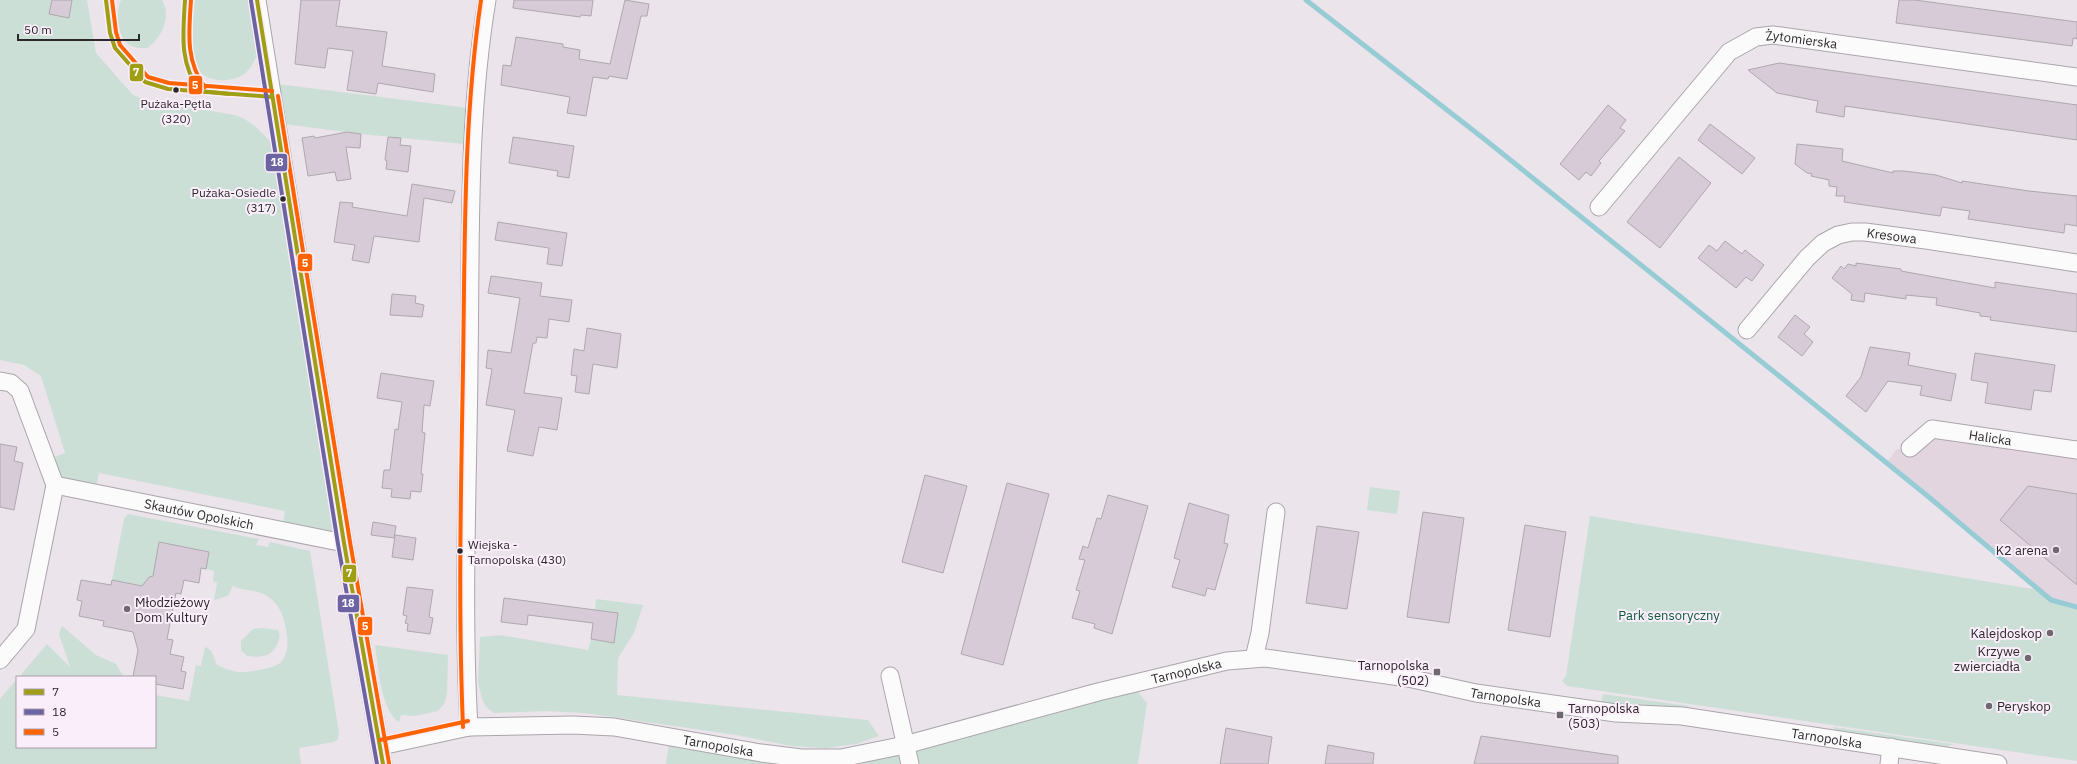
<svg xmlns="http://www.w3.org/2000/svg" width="2077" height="764" viewBox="0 0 2077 764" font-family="'IBM Plex Sans',sans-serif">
	<rect width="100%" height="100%" fill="#ebe4eb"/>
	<!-- commercial -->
	<polygon fill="#e2d5e0" points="1932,429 2077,450 2077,607 2051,600 1886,463 1897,449 1910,448"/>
	<!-- green -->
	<g fill="#ccdfd6">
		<path d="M0,0h87l9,53 37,42 13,5 89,15c21,7 32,24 47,41l62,387 -62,-13 3,-19 -186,-38 -4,20 -40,-8 -10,-25 20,-7 -24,-77 -17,-11 -24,-5z"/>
		<path d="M121,0h41c10,17 -1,39 -15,48 -28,4 -34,-28 -26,-48z"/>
		<path d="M193,0h62c3,11 8,25 8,36 -1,10 -11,33 -19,38 -16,11 -44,8 -52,-13 -6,-19 0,-42 1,-61z"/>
		<polygon points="270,83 476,109 474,145 361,134 276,123"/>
		<polygon points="1370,487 1400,491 1397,514 1367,510"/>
		<path d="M128,514l131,25 -3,6 12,2 2,-5 40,9 29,182 -1,6 -4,3 -35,6 2,16h-301v-65l17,-20v68h138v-52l34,6 7,-36 5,1 4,-19c9,2 8,11 12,18 6,3 13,5 20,7 8,1 40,-4 44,-10 8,-9 7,-22 5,-32 -2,-13 -6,-24 -16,-32 -11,-9 -25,-6 -37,-12l-5,10 -14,4 3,-17 -4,-2 1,-10 -8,-2 3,-17 -50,-10 -4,35h-6l-4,10 -33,-7 12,-61z"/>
		<polygon points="1590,516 2039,590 2052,600 2077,607 2077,761 1567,686 1562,681 1566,676"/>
		<polygon points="596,599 643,605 634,633 618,658 617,695 868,720 879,736 856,744 826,748 791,746 736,735 584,713 545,711 494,713 486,707 482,699 478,683 480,637 500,635 588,650 591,639 614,643 595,610"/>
		<polygon points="62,626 96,655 116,664 124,677 19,677 47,644 70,667 59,634"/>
		<path d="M261,628l17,2c2,5 2,8 0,12 -5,15 -17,16 -31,14l-6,-6v-9l12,-12z"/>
		<path d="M375,645l73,10 -1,39 -3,10 -6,7 -23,5 -14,-1 -2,7c-18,-10 -21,-58 -24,-77z"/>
		<polygon points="1131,684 1147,703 1138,764 666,764 670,737 837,758"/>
		<polygon points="1603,694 1689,706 1681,712 1601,705"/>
		<polygon points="1833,727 1953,744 1942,750 1840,734"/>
	</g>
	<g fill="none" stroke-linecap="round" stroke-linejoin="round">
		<!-- stream -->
		<polyline stroke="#97ccd5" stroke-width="5" points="1306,0 1483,138 1773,371 1930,498 2051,600 2077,607"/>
	</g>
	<!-- building -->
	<g fill="#d6cbd6" stroke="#ada9ad">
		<polygon points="52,0 72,0 69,18 49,14"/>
		<polygon points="301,0 340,0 336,26 387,32 382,66 435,74 433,92 378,83 376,94 347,90 353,51 328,48 325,68 295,64"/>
		<polygon points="514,0 593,0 591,16 581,15 580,17 513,8"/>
		<polygon points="625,0 649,4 647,16 641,16 627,79 609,76 608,79 593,77 586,116 567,113 570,97 501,85 503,65 511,66 516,37 563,44 563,47 580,50 579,59 610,64"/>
		<polygon points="1899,0 1915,0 2077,22 2077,39 2073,38 2072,46 1896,23"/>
		<polygon points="1779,63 2077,105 2077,140 1845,106 1844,117 1816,112 1818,101 1777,93 1748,70"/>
		<polygon points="1608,105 1626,120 1620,128 1625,131 1599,161 1601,163 1591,176 1586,172 1579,180 1560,164"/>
		<polygon points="1710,124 1755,158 1742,174 1698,140"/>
		<polygon points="347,132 361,134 360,148 346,147 351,179 337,181 335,172 308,176 302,138 314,136 315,138"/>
		<polygon points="388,137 401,138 400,145 411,146 408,172 386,169 387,161 385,160"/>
		<polygon points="513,137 574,146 569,178 557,176 558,171 509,163"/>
		<polygon points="1797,144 1843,149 1842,161 1893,173 1893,171 1904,171 1936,175 1962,183 1962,181 2029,191 2077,196 2077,226 2065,224 2064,233 1968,219 1970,211 1942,207 1940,216 1844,202 1845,196 1836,196 1837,187 1829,186 1829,180 1811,176 1812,174 1807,173 1795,164"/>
		<polygon points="1679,157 1711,183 1660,248 1627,222"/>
		<polygon points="412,184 455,191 452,203 424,198 419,242 374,236 369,263 352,260 355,245 334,242 340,202 353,203 352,207 407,216"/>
		<polygon points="498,222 567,233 562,266 547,264 549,248 495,240"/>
		<polygon points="1725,241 1742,254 1745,250 1764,265 1752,281 1746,277 1736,288 1698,258 1709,245 1717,251"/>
		<polygon points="1856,263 1901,269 1901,271 1995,288 1995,282 2077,294 2077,332 1990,320 1991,317 1980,316 1980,313 1936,305 1937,298 1906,295 1906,299 1865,293 1864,302 1851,300 1852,294 1832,278 1841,266 1844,269 1848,264 1856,266"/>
		<polygon points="491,276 542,283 540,296 572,300 569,322 549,319 547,338 537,337 536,343 533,343 524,393 562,398 557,430 539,427 533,456 507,451 515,410 486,405 492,369 486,368 488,350 511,353 520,298 488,293"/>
		<polygon points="392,294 416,296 415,303 424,305 422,317 390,315"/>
		<polygon points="1795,315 1810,327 1804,334 1813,342 1802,356 1778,337"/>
		<polygon points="587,328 621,334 617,368 593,364 589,394 575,392 577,376 571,375 574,349 584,351"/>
		<polygon points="1870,347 1910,353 1908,365 1956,374 1951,401 1920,395 1922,386 1888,381 1866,412 1846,396 1861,377"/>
		<polygon points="1975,353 2055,365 2051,392 2034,390 2031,410 1985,403 1988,383 1971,380"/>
		<polygon points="381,373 434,381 430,406 424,405 422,432 425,433 421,474 423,474 421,492 411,491 410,499 391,497 392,489 382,488 384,470 390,470 395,429 398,430 402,402 377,398"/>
		<polygon points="0,444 17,447 14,461 23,463 14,510 0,507"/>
		<polygon points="925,475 967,486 943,573 902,562"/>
		<polygon points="1007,483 1049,494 1003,665 961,654"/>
		<polygon points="2028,486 2077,494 2077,585 2000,520"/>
		<polygon points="1108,495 1148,506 1112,634 1094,628 1095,624 1072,618 1080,591 1076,590 1085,560 1079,559 1083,546 1088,548 1097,518 1101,519"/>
		<polygon points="1189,503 1229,515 1224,543 1228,544 1215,590 1207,588 1205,596 1172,587 1180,560 1174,558"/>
		<polygon points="1423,512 1464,518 1449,623 1407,617"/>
		<polygon points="373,522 396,526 394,538 371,535"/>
		<polygon points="1525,525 1566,532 1550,637 1508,630"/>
		<polygon points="1317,526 1359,532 1347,609 1306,603"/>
		<polygon points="395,535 416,538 413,560 392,557"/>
		<polygon points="159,542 209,552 206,569 201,568 199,583 184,580 181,594 176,593 167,639 173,640 170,654 184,657 181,671 186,672 183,689 155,684 155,677 133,677 138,650 133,632 103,626 104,621 79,616 82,601 77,600 81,580 111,585 112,580 142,586 149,577 153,576"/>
		<polygon points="407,587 433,590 429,617 433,618 430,634 407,631 408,624 405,623 407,616 403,615"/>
		<polygon points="504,598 618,613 614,643 591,639 593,623 528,615 527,625 501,622"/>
		<polygon points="1226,728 1272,737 1268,764 1220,764"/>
		<polygon points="1481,736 1618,756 1618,764 1474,764"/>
		<polygon points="1328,745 1374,753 1373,764 1325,764"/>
	</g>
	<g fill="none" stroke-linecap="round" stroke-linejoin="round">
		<!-- minor casing -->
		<g stroke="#aba5ab" stroke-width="19">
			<g id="minor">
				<polyline points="257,0 344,543 383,764"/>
				<path id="s1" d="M1599,207l130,-155 27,-15 17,-2 304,42"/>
				<path id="s2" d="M1747,330l60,-72 16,-15 15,-8 14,-3h13l61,8 151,23"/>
				<polyline points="0,381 11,383 20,391 55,485 26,629 0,660"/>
				<path id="s3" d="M1910,448l22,-19 145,21"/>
				<path id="s4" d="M55,485l289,58"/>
				<polyline points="1254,658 1260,633 1276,512"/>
				<polyline points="890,676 910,764"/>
				<path d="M469,727c-7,-120 -1,-241 0,-362 2,-121 -2,-245 18,-365"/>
				<path id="s5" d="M381,746l88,-19 104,-2 41,2 147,26 40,5h40l64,-13 193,-53 129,-31 38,-3 143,20 68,15 140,20 66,3 316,48"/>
				<polyline points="1889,764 1891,747"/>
			</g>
		</g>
		<!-- minor -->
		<use href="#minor" stroke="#fcfbfc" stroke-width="17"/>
		<!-- bus-1 casing -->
		<g stroke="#fbeefb" stroke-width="7">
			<g id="bus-1">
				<polyline points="106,0 110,33 115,48 145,82 168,89 272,97"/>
				<path d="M185,0c-2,33 -6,64 15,91l29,3"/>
				<polyline points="257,0 344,543 383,764"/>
			</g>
		</g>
		<!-- bus-2 casing -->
		<g stroke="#fbeefb" stroke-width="7">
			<polyline id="bus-2" points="251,1 338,544 377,764"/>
		</g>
		<!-- bus-3 casing -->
		<g stroke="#fbeefb" stroke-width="7">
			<g id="bus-3">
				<polyline points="112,0 116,32 120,45 148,77 169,83 272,91"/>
				<path d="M191,0c-2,31 -6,61 14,87"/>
				<polyline points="278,96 350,542 389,763"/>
				<path d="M463,727c-5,-119 -2,-239 0,-358 2,-124 0,-246 18,-369"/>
				<polyline points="380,740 468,721"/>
			</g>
		</g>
		<!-- bus-1 -->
		<use href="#bus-1" stroke="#a09e14" stroke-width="4"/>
		<!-- bus-2 -->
		<use href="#bus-2" stroke="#6c63a2" stroke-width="4"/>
		<!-- bus-3 -->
		<use href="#bus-3" stroke="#ff6200" stroke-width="4"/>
	</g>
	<!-- markers -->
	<g fill="#2c272c" stroke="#fbeefb" stroke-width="1.5">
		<circle cx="176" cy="90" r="3.5"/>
		<circle cx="283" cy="199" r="3.5"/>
		<circle cx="460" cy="551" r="3.5"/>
	</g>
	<g fill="#6f696f" stroke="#fbeefb" stroke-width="1.5">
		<circle cx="2056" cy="550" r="4"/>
		<circle cx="127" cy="609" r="4"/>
		<circle cx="2050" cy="633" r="4"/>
		<circle cx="2028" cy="658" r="4"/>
		<rect x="1433" y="668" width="8" height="8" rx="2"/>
		<circle cx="1989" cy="706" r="4"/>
		<rect x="1556" y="711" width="8" height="8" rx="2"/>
	</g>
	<g text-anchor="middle" stroke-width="4" stroke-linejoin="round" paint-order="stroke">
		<!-- bus labels -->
		<g font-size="12" fill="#2c272c" stroke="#fbeefb">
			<text x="176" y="108">Pużaka-Pętla<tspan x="176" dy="15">(320)</tspan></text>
			<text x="276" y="197" text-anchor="end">Pużaka-Osiedle<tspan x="276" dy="15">(317)</tspan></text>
			<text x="468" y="549" text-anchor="start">Wiejska -<tspan x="468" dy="15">Tarnopolska (430)</tspan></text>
		</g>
		<!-- street labels -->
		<g font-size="13" fill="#2c272c" stroke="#fbeefb">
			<text dy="5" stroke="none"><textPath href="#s1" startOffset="279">Żytomierska</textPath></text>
			<text dy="5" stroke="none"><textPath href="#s2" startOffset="187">Kresowa</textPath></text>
			<text dy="5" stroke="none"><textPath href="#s3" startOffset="88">Halicka</textPath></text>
			<text dy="5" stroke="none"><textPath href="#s4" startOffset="147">Skautów Opolskich</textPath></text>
			<text dy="5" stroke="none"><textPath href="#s5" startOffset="821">Tarnopolska</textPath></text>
			<text dy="5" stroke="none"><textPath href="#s5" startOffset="1145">Tarnopolska</textPath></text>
			<text dy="5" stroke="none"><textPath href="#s5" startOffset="1469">Tarnopolska</textPath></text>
			<text dy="5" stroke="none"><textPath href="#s5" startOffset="341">Tarnopolska</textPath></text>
		</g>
		<!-- poi labels -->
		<g font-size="13" fill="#2c272c" stroke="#fbeefb" text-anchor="end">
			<text x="2048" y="555">K2 arena</text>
			<text x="135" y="607" text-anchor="start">Młodzieżowy<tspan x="135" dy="15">Dom Kultury</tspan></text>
			<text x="2042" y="638">Kalejdoskop</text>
			<text x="2020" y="656">Krzywe<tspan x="2020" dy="15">zwierciadła</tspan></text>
			<text x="1429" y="670">Tarnopolska<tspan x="1429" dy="15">(502)</tspan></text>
			<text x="1997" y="711" text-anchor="start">Peryskop</text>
			<text x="1568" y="713" text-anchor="start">Tarnopolska<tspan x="1568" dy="15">(503)</tspan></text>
		</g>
		<!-- park labels -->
		<g font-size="13" fill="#0b593b" stroke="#fbeefb">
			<text x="1669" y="620">Park sensoryczny</text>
		</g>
	</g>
	<g stroke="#fbeefb" stroke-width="1.5">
		<rect x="129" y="63" width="15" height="19" rx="4" fill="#a09e14"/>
		<rect x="188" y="75" width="15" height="20" rx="4" fill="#ff6200"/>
		<rect x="265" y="153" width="23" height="19" rx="4" fill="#6c63a2"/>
		<rect x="297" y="253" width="16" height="19" rx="4" fill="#ff6200"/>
		<rect x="342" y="564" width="15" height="19" rx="4" fill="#a09e14"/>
		<rect x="337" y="594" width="23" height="19" rx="4" fill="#6c63a2"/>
		<rect x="357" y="616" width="16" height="20" rx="4" fill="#ff6200"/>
	</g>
	<g font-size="11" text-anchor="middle" font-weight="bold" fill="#fff">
		<text x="136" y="76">7</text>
		<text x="195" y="89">5</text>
		<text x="277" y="166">18</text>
		<text x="305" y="267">5</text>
		<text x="349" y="577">7</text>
		<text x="348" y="607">18</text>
		<text x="365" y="630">5</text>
	</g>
	<!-- legend -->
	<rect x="16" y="676" width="140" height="72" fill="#fbeefb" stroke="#a89ea8"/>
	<rect x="24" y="689" width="20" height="6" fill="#a09e14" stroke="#a89ea8"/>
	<text x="52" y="696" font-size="12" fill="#2c272c">7</text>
	<rect x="24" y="709" width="20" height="6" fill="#6c63a2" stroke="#a89ea8"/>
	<text x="52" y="716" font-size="12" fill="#2c272c">18</text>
	<rect x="24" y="729" width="20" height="6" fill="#ff6200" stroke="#a89ea8"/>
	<text x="52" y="736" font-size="12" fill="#2c272c">5</text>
	<!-- scale -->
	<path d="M18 34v6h121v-6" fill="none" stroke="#2c272c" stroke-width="2"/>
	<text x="24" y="34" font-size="12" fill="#2c272c" stroke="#fbeefb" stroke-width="3" paint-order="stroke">50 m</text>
</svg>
